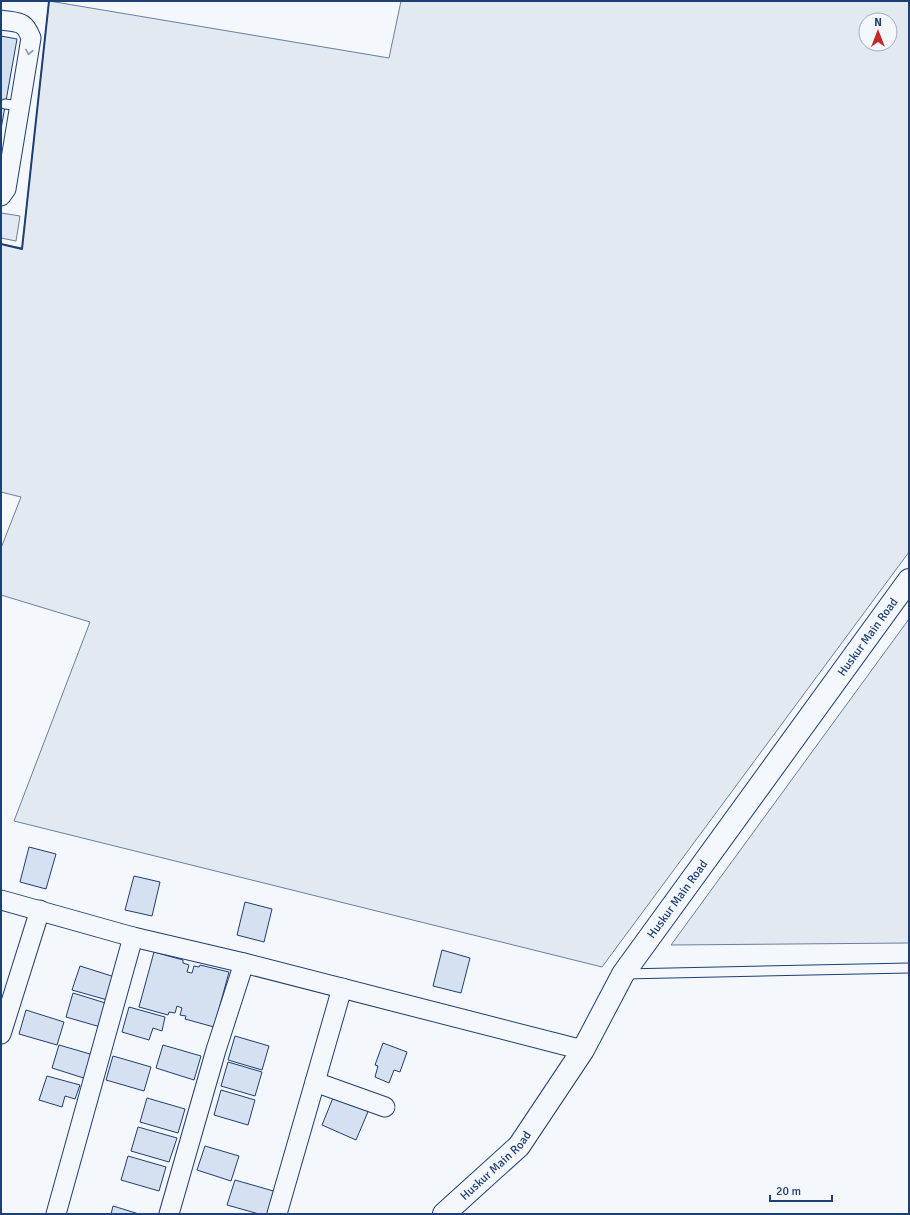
<svg xmlns="http://www.w3.org/2000/svg" width="910" height="1215" viewBox="0 0 910 1215" font-family="Signika,sans-serif">
	<rect width="100%" height="100%" fill="#f4f7fb"/>
	<!-- green -->
	<g fill="#e3e9f0" stroke="#687fa3" fill-rule="evenodd">
		<path d="M49,1l340,57 12,-57h508v551l-307,415 -588,-146 76,-199 -89,-27v-47l20,-51 -20,-5v-248l21,4zM866,20h24v24h-24z"/>
		<polygon points="1,213 20,216 16,241 1,238"/>
		<polygon points="909,619 909,943 671,945"/>
	</g>
	<!-- building -->
	<g fill="#d5e0f0" stroke="#1d3f73">
		<polygon points="1,36 17,39 1,129"/>
		<polygon points="29,847 56,854 46,889 20,882"/>
		<polygon points="134,876 160,882 152,916 125,910"/>
		<polygon points="245,902 272,909 264,942 237,935"/>
		<polygon points="442,950 470,958 461,993 433,986"/>
		<polygon points="154,952 183,960 183,963 189,965 187,972 192,973 194,966 199,967 200,965 229,972 214,1027 185,1019 186,1016 180,1015 182,1008 177,1006 175,1013 169,1012 168,1015 139,1007"/>
		<polygon points="80,966 118,978 111,1001 72,990"/>
		<polygon points="73,993 112,1005 104,1028 66,1017"/>
		<polygon points="129,1007 165,1017 162,1031 153,1028 149,1040 122,1032"/>
		<polygon points="26,1010 64,1022 57,1045 19,1034"/>
		<polygon points="235,1036 269,1046 262,1070 228,1060"/>
		<polygon points="383,1043 407,1052 400,1072 394,1070 389,1083 375,1077 378,1066 375,1065"/>
		<polygon points="59,1045 97,1056 90,1080 52,1068"/>
		<polygon points="163,1045 201,1056 194,1080 156,1068"/>
		<polygon points="113,1056 151,1067 144,1091 106,1080"/>
		<polygon points="228,1062 262,1072 255,1096 221,1086"/>
		<polygon points="47,1076 80,1085 75,1099 65,1096 62,1107 39,1100"/>
		<polygon points="221,1090 255,1100 248,1125 214,1115"/>
		<polygon points="335,1093 370,1107 356,1140 322,1125"/>
		<polygon points="147,1098 185,1109 178,1133 140,1122"/>
		<polygon points="138,1127 177,1138 169,1162 131,1151"/>
		<polygon points="205,1146 239,1156 231,1181 197,1170"/>
		<polygon points="128,1156 166,1167 159,1191 121,1180"/>
		<polygon points="235,1180 277,1192 271,1214 259,1214 227,1205"/>
		<polygon points="113,1206 139,1214 111,1214"/>
	</g>
	<g fill="none" stroke-linecap="round" stroke-linejoin="round">
		<!-- lane casing -->
		<g stroke="#1d3f73" stroke-width="11">
			<g id="lane">
				<polyline points="5,104 20,106"/>
				<polyline points="624,974 909,968"/>
			</g>
		</g>
		<!-- street casing -->
		<g stroke="#1d3f73" stroke-width="21">
			<g id="street">
				<path d="M1,20c18,3 23,0 30,18l-25,151 -5,7"/>
				<polyline points="1,900 133,937 244,963 583,1050"/>
				<polyline points="1,1034 40,910"/>
				<polyline points="315,1082 385,1107"/>
				<polyline points="56,1214 133,937"/>
				<polyline points="169,1214 216,1050 244,963"/>
				<polyline points="277,1214 342,988"/>
			</g>
		</g>
		<!-- secondary casing -->
		<g stroke="#1d3f73" stroke-width="24">
			<g id="secondary">
				<path id="s1" d="M444,1214l75,-68 64,-96 40,-76 286,-394"/>
			</g>
		</g>
		<!-- lane -->
		<use href="#lane" stroke="#f4f7fb" stroke-width="9"/>
		<!-- street -->
		<use href="#street" stroke="#f4f7fb" stroke-width="19"/>
		<!-- secondary -->
		<use href="#secondary" stroke="#f4f7fb" stroke-width="22"/>
		<!-- wall -->
		<polyline stroke="#1d3f73" stroke-width="2" points="1,244 22,249 49,1"/>
	</g>
	<!-- one-way arrows -->
	<defs><path id="oneway-chevron" d="M-2-3.5L2.5 0L-2 3.5" fill="none" stroke-width="1.6" stroke-linecap="round" stroke-linejoin="round"/></defs>
	<use stroke="#889bb7" href="#oneway-chevron" transform="translate(29 52) rotate(100)"/>
	<g text-anchor="middle" stroke-width="3" stroke-linejoin="round" paint-order="stroke">
		<!-- street labels -->
		<g font-size="12" fill="#1d3f73" stroke="#f4f7fb">
			<text dy="4" stroke="none"><textPath href="#s1" startOffset="719">Huskur Main Road</textPath></text>
			<text dy="4" stroke="none"><textPath href="#s1" startOffset="395">Huskur Main Road</textPath></text>
			<text dy="4" stroke="none"><textPath href="#s1" startOffset="71">Huskur Main Road</textPath></text>
		</g>
	</g>
	<!-- border -->
	<rect width="910" height="1215" fill="none" stroke="#1d3f73" stroke-width="4"/>
	<!-- north arrow -->
	<g transform="translate(878 32)"><circle r="19" fill="#f4f7fb" stroke="#9eadc5"/>
	<path d="M0-3L7 15L0 10L-7 15Z" fill="#c62828"/>
	<text y="-6" font-size="11" font-weight="bold" text-anchor="middle" fill="#1d3f73">N</text>
	</g>
	<!-- scale -->
	<path d="M770 1195v6h62v-6" fill="none" stroke="#1d3f73" stroke-width="2"/>
	<text x="776" y="1195" font-size="12" fill="#1d3f73" stroke="#f4f7fb" stroke-width="3" paint-order="stroke">20 m</text>
</svg>
